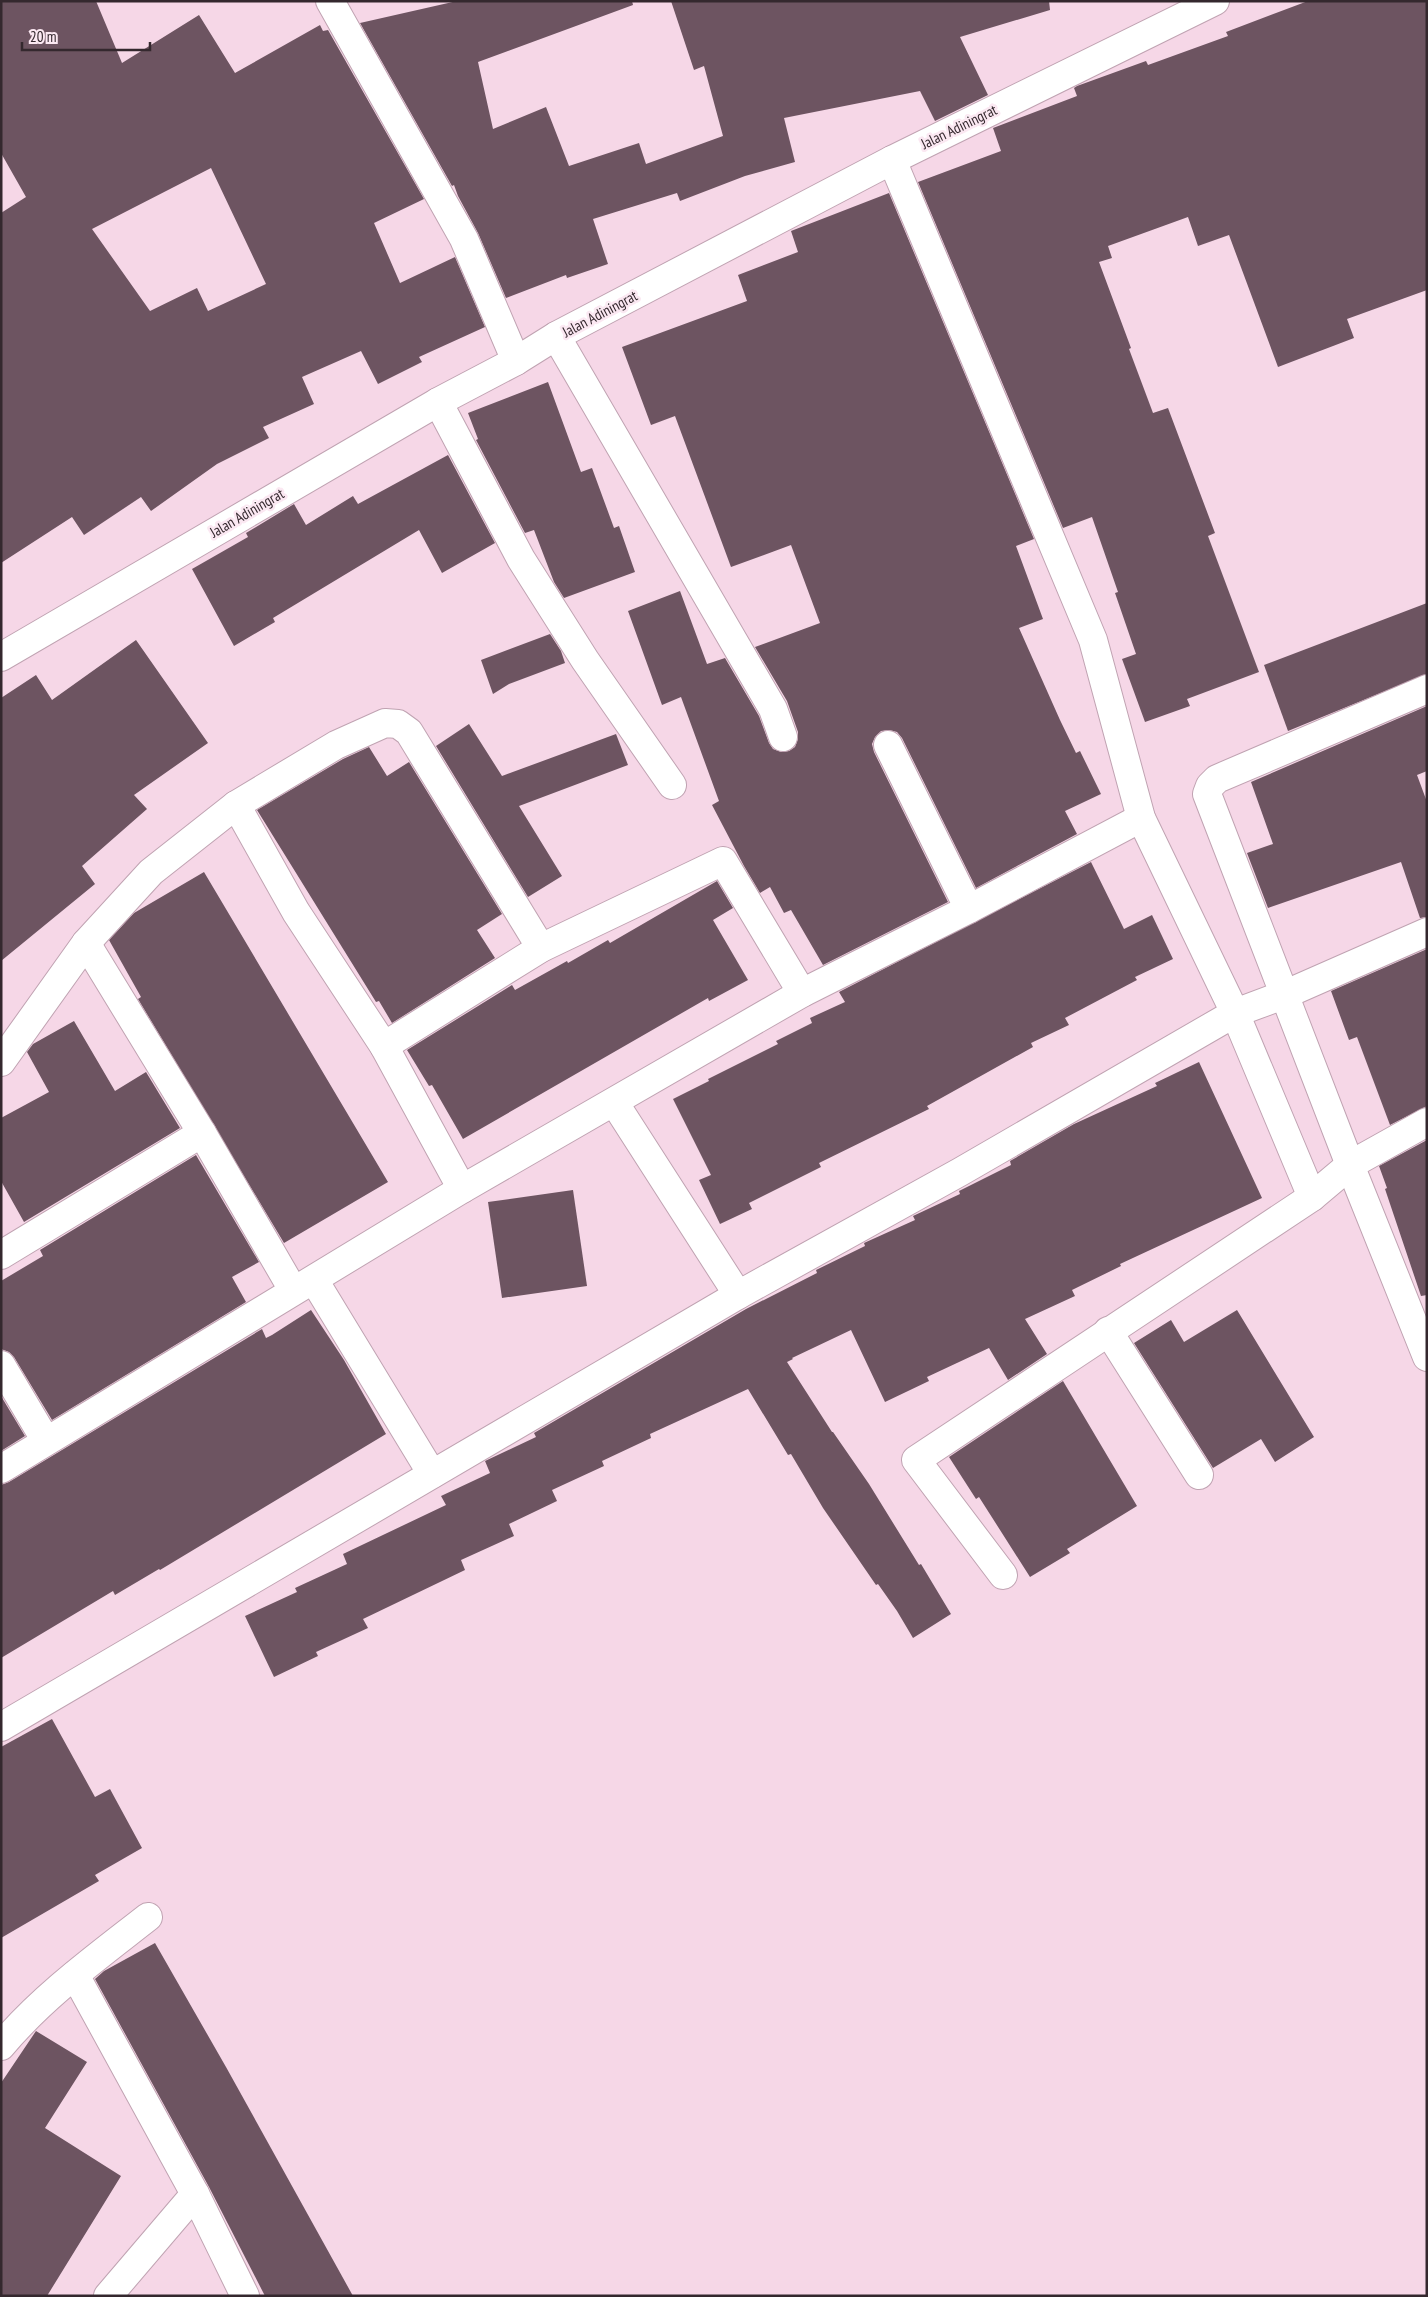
<svg xmlns="http://www.w3.org/2000/svg" width="1428" height="2297" viewBox="0 0 1428 2297" font-family="'PT Sans Narrow',sans-serif">
	<rect width="100%" height="100%" fill="#f6d7e7"/>
	<!-- building -->
	<g fill="#6d5461" fill-rule="evenodd">
		<path d="M1,1h95l26,62 77,-48 36,58 85,-48 3,6 5,-1 96,169 -50,24 26,60 55,-26 30,70 -66,30 3,5 -44,22 -17,-33 -59,26 12,27 -51,23 6,11 -52,26 -66,47 -10,-14 -57,38 -12,-18 -71,46v-350l25,-16 -25,-44zM211,168l55,116 -58,27 -11,-23 -47,23 -58,-82z"/>
		<polygon points="457,1 632,1 633,5 478,62 493,129 546,107 569,166 639,143 646,164 723,136 704,66 694,70 671,1 1049,1 1050,10 960,37 988,95 935,121 920,91 784,118 795,162 745,176 680,201 677,193 593,219 608,264 567,278 566,275 506,298 478,233 458,196 454,185 452,186 360,23"/>
		<polygon points="1308,1 1427,1 1427,290 1347,319 1354,338 1278,367 1229,235 1198,246 1188,217 1108,246 1112,258 1099,262 1131,348 1129,349 1153,413 1168,408 1215,533 1208,536 1259,672 1187,699 1190,706 1145,722 1122,659 1136,654 1115,593 1118,592 1092,517 1063,528 918,182 1001,151 993,128 1077,96 1074,88 1077,86 1146,61 1148,65 1228,36 1226,32"/>
		<polygon points="889,193 1034,539 1016,546 1043,619 1019,628 1060,720 1076,753 1080,751 1101,794 1065,811 1077,834 976,888 902,738 897,732 889,730 881,731 875,737 872,744 874,752 948,902 823,965 791,910 784,913 770,887 760,893 744,866 712,805 719,801 681,697 662,705 628,611 680,591 707,664 725,658 759,716 769,743 773,749 781,752 789,751 795,747 798,739 798,732 787,701 755,647 820,623 791,545 731,567 675,416 651,425 622,347 747,301 738,275 798,252 791,231"/>
		<polygon points="548,382 581,472 592,468 614,528 619,526 635,572 564,598 554,582 534,530 525,533 476,440 478,439 468,413"/>
		<polygon points="448,455 495,543 442,573 419,530 273,618 275,622 234,646 192,569 248,537 246,533 294,504 306,525 353,496 358,504"/>
		<polygon points="1427,603 1427,674 1288,731 1264,665"/>
		<polygon points="550,634 561,651 565,663 509,684 493,694 481,660"/>
		<polygon points="136,640 208,743 134,795 147,809 82,866 95,884 1,961 1,698 36,675 52,700"/>
		<polygon points="1427,706 1427,771 1417,775 1427,802 1427,917 1420,918 1401,862 1268,908 1247,853 1273,844 1251,782"/>
		<polygon points="469,724 502,776 616,734 628,765 519,806 562,876 528,897 436,746"/>
		<polygon points="369,747 387,776 409,762 502,914 477,930 495,958 392,1023 379,1001 376,1002 257,810 343,759"/>
		<polygon points="1091,862 1124,929 1152,915 1173,959 1135,977 1137,980 1065,1018 1069,1025 1031,1043 1033,1047 927,1106 929,1109 819,1163 821,1167 749,1203 752,1209 720,1224 699,1180 711,1175 673,1099 709,1081 708,1079 778,1044 776,1041 812,1023 810,1018 845,1002 839,992"/>
		<polygon points="204,872 388,1182 284,1243 138,999 141,997 109,940 134,913"/>
		<polygon points="717,881 733,908 713,920 748,980 709,1001 708,998 463,1139 432,1085 429,1086 407,1050 512,985 515,990 567,961 568,963 608,940 610,943"/>
		<polygon points="1427,949 1427,1106 1390,1125 1357,1037 1349,1040 1331,991"/>
		<polygon points="74,1021 115,1091 146,1072 180,1128 24,1222 1,1181 1,1118 49,1092 27,1052 33,1044"/>
		<polygon points="1199,1062 1262,1198 1120,1264 1121,1266 1072,1290 1075,1296 1025,1319 1047,1354 1008,1380 989,1348 927,1377 929,1381 885,1402 851,1330 792,1358 793,1359 787,1362 832,1432 833,1432 869,1484 919,1565 921,1564 951,1614 913,1638 897,1611 878,1584 876,1585 823,1508 791,1454 788,1455 748,1389 650,1434 651,1438 602,1461 604,1466 552,1490 557,1501 509,1524 514,1536 461,1560 465,1570 363,1619 368,1628 316,1652 318,1656 274,1677 245,1616 297,1592 295,1588 347,1564 343,1554 446,1505 441,1496 490,1473 485,1461 536,1437 534,1433 746,1309 817,1273 816,1270 865,1246 864,1243 915,1220 913,1216 960,1194 959,1191 1011,1165 1010,1161 1074,1124 1157,1086 1155,1083"/>
		<polygon points="1427,1140 1427,1295 1421,1296 1385,1189 1387,1188 1379,1166"/>
		<polygon points="196,1155 259,1262 232,1277 246,1302 52,1420 14,1357 9,1352 1,1349 1,1281 43,1256 40,1250"/>
		<polygon points="573,1190 587,1286 502,1298 488,1202"/>
		<polygon points="311,1310 344,1360 386,1434 160,1570 159,1569 115,1595 113,1591 1,1658 1,1485 9,1482 262,1329 266,1338 272,1335"/>
		<polygon points="1237,1310 1314,1437 1275,1462 1261,1439 1213,1468 1134,1343 1171,1320 1184,1342"/>
		<polygon points="1063,1381 1137,1506 1067,1549 1070,1553 1030,1577 979,1497 976,1499 949,1457"/>
		<polygon points="1,1396 25,1436 1,1451"/>
		<polygon points="52,1719 95,1797 110,1789 142,1848 95,1875 99,1881 1,1938 1,1747"/>
		<polygon points="155,1943 226,2067 353,2296 265,2296 209,2187 95,1979 104,1971"/>
		<polygon points="36,2031 87,2062 45,2128 121,2176 47,2296 1,2296 1,2083"/>
	</g>
	<g fill="none" stroke-linecap="round" stroke-linejoin="round">
		<!-- minor casing -->
		<g stroke="#c0a3b2" stroke-width="30">
			<g id="minor">
				<polyline points="330,1 464,239 516,361"/>
				<polyline points="892,160 1093,640 1141,818 1235,1013 1312,1197"/>
				<polyline points="556,336 773,709 783,737"/>
				<polyline points="438,402 521,559 585,660 672,785"/>
				<polyline points="1,657 438,402 516,361 556,336 892,160 1215,1"/>
				<polyline points="1427,689 1217,779 1210,786 1207,794 1350,1165 1427,1357"/>
				<polyline points="888,745 969,909"/>
				<polyline points="236,805 296,912 384,1046 462,1189"/>
				<polyline points="86,943 202,1133 293,1290"/>
				<polyline points="384,1046 541,948 723,861 802,993"/>
				<polyline points="1,1062 86,943 151,872 236,805 336,745 385,723 398,724 409,732 541,948"/>
				<polyline points="614,1102 738,1295"/>
				<polyline points="1,1255 202,1133"/>
				<polyline points="314,1280 432,1474"/>
				<polyline points="1108,1331 1199,1475"/>
				<polyline points="1,1365 46,1441"/>
				<polyline points="1,1469 462,1189 802,993 969,909 1141,818"/>
				<polyline points="1003,1575 916,1460 1312,1197 1350,1165 1427,1122"/>
				<polyline points="1,1727 738,1295 960,1172 1235,1013 1286,994 1427,932"/>
				<polyline points="75,1975 195,2194 245,2296"/>
				<path d="M1,2046c42,-50 96,-89 147,-129"/>
				<polyline points="108,2296 195,2194"/>
			</g>
		</g>
		<!-- minor -->
		<use href="#minor" stroke="#fff" stroke-width="28"/>
	</g>
	<g text-anchor="middle" stroke-width="5" stroke-linejoin="round" paint-order="stroke">
		<!-- street labels -->
		<g font-size="15" fill="#34282e" stroke="#fbe8f2">
			<text transform="translate(959 127) rotate(-26)" y="5">Jalan Adiningrat</text>
			<text transform="translate(600 314) rotate(-28)" y="5">Jalan Adiningrat</text>
			<text transform="translate(247 513) rotate(-30)" y="5">Jalan Adiningrat</text>
		</g>
	</g>
	<!-- border -->
	<rect width="1428" height="2297" fill="none" stroke="#34282e" stroke-width="5"/>
	<!-- scale -->
	<path d="M22 42v8h128v-8" fill="none" stroke="#34282e" stroke-width="2.5"/>
	<text x="30" y="42" font-size="15" fill="#34282e" stroke="#fbe8f2" stroke-width="4" paint-order="stroke">20 m</text>
</svg>
